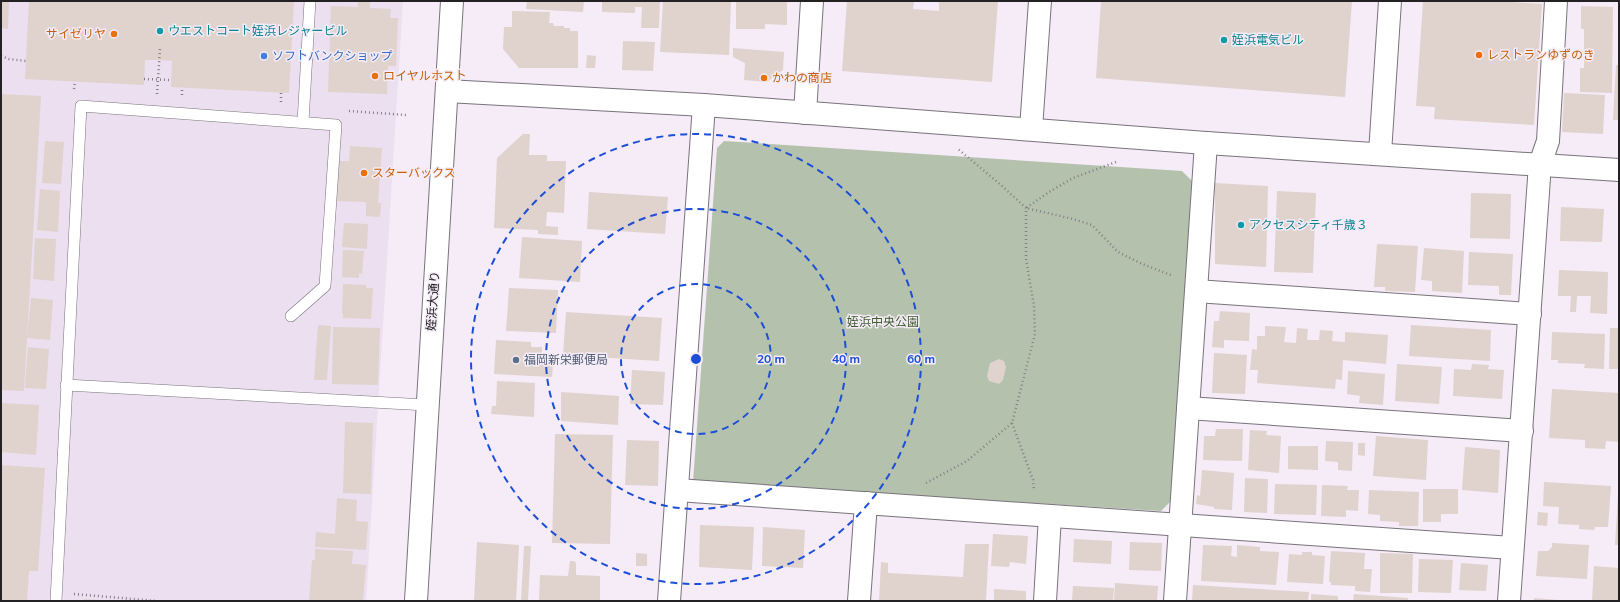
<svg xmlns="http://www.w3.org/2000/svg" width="1620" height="602" viewBox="0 0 1620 602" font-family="'Nunito Sans','Noto Sans JP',sans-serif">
	<rect width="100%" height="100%" fill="#f5ecf7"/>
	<!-- built -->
	<polygon fill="#ecdff0" points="1,1 403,1 366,601 1,601"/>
	<!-- green -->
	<polygon fill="#b4c2ad" points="724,141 1182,171 1192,181 1188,278 1171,501 1161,511 693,482 717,148"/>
	<!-- building -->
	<g fill="#e0d2cd">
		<polygon points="1,1 9,1 8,29 1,28"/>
		<polygon points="29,1 294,1 289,93 171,87 172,61 159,60 145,60 144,85 25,79"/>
		<polygon points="358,1 370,1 370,8 391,9 390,18 398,18 396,66 388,66 387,94 328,92 331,6 358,7"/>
		<polygon points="527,1 584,1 583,12 526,9"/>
		<polygon points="602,1 660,1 659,28 641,28 642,7 635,7 635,13 602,12"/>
		<polygon points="663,1 731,1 729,55 660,52"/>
		<polygon points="736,1 787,1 787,25 765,24 765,29 736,29"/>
		<polygon points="847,1 914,1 913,9 939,11 939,1 998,1 992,82 842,71"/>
		<polygon points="1101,1 1352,1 1345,97 1096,78"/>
		<polygon points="1423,1 1496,1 1542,4 1534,125 1434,119 1435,107 1416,106"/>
		<polygon points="1581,6 1613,7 1612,93 1580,92 1580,68 1584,68 1584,29 1581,29"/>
		<polygon points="512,11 550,12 549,23 553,23 554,26 564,26 564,28 570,28 570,31 578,31 578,68 519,68 503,49 504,27 512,27"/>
		<polygon points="623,41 655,42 653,71 622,70"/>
		<polygon points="733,48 784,52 783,70 767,82 744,80 745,63 733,57"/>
		<polygon points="587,55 596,56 595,68 586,68"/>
		<polygon points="1616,65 1619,65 1619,120 1613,120"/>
		<polygon points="1564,93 1605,95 1603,134 1562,132"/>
		<polygon points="1,94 41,96 24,391 1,390"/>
		<polygon points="523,134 530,134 529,155 547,155 547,161 566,161 564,213 547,212 546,226 558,227 558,235 538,234 538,230 494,228 497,158"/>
		<polygon points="45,141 64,142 61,184 42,183"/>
		<polygon points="350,146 382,148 378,203 381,203 380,217 366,216 366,202 337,201 339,161 349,161"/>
		<polygon points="1215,183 1268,186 1266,267 1215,264"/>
		<polygon points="40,189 60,191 58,232 37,230"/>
		<polygon points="1277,191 1316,193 1313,273 1274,272"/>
		<polygon points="589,192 668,197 665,234 587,229"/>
		<polygon points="1471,193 1511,194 1510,239 1470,238"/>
		<polygon points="1561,207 1604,209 1602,242 1560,241"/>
		<polygon points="344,223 368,224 367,249 342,247"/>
		<polygon points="522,237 582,241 580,282 519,278"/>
		<polygon points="35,238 56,239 54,281 33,279"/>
		<polygon points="1377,244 1418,246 1415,292 1385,291 1385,287 1374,287"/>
		<polygon points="1424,248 1464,251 1462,293 1432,291 1432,281 1421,280"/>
		<polygon points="343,250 364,251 362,274 359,273 359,278 342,277"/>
		<polygon points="1469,252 1513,254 1511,295 1499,295 1499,286 1468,285"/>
		<polygon points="1559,270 1608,272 1607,314 1590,313 1591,296 1577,296 1576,312 1570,312 1571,296 1558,296"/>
		<polygon points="343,284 366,285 366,288 373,288 371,319 343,318 343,314 342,314"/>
		<polygon points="509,288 558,290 556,333 506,331"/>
		<polygon points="31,298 53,300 50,340 27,338"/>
		<polygon points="1220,311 1250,313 1249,341 1224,340 1224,348 1212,347 1214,321 1219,321"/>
		<polygon points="566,312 662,318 659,361 563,355"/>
		<polygon points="318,325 331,326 327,380 314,380"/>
		<polygon points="1411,325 1491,330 1490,361 1409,356"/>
		<polygon points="1265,326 1286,327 1284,342 1296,343 1297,328 1308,329 1307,340 1319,340 1320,330 1333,331 1332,341 1345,342 1345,332 1388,335 1386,364 1343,360 1342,380 1336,379 1335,389 1257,383 1258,370 1250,370 1252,349 1257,350 1257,336 1265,336"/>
		<polygon points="333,327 380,328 378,385 332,384"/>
		<polygon points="1610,328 1619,328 1619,369 1609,369"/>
		<polygon points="1552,332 1605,334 1604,369 1584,368 1585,364 1558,363 1558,360 1551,360"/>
		<polygon points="496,340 531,342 531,347 542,347 542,353 554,353 552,377 494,374"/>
		<polygon points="28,347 49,349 46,389 25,388"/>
		<polygon points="1214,353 1247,355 1245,394 1212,393"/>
		<polygon points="999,359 1004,361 1006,367 1003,380 999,384 989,381 987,376 990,363"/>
		<polygon points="1397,364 1442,367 1439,404 1395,401"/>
		<polygon points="1472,364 1489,365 1488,369 1504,370 1502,399 1453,396 1454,369 1471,370"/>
		<polygon points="632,370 665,372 663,405 630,404"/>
		<polygon points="1348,371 1385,374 1383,405 1359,403 1360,396 1347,394"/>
		<polygon points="497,381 535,383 534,417 491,414 492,406 496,406"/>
		<polygon points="1552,389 1619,393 1619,442 1606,441 1605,449 1585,448 1585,440 1549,438"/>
		<polygon points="561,392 619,396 618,425 561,421"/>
		<polygon points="1,403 39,405 36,455 1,452"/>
		<polygon points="345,422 373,423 371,494 343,493"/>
		<polygon points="1216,429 1243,429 1242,461 1203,460 1204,436 1215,436"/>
		<polygon points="1250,430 1267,431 1266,435 1281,436 1279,473 1248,470"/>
		<polygon points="555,434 613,435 610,544 552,543"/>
		<polygon points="1376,436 1428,440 1426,480 1373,476"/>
		<polygon points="627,440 659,441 658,486 625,485"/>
		<polygon points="1326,441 1353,442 1352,471 1338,470 1338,462 1325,461"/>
		<polygon points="1358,443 1365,443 1365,456 1358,455"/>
		<polygon points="1288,446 1318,446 1318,470 1288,469"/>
		<polygon points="1465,447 1500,450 1498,493 1462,490"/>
		<polygon points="1,465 45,468 38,571 29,571 27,601 1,601"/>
		<polygon points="1202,470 1234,473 1232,510 1214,509 1214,507 1196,504 1197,495 1200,496"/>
		<polygon points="1245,478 1268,479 1267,513 1244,512"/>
		<polygon points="1544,482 1611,486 1608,527 1595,527 1594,530 1579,529 1579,525 1558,524 1559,507 1543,506"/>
		<polygon points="1275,484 1317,485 1316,515 1274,514"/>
		<polygon points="1322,485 1348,486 1347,490 1359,490 1358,511 1346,510 1346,517 1321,516"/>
		<polygon points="1423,489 1458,489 1458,514 1441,514 1441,522 1423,522"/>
		<polygon points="1369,490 1419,492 1418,526 1399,526 1399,522 1380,521 1380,515 1368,514"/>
		<polygon points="1618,495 1619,495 1619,545 1615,545"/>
		<polygon points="337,498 357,500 356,521 368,522 366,550 315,547 316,532 335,534"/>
		<polygon points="1538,512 1548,513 1547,526 1537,525"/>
		<polygon points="700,525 754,527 752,570 699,567"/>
		<polygon points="763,527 805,530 803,568 762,566"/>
		<polygon points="993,534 1028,536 1026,564 1010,562 1009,567 991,566"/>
		<polygon points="1074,539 1112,541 1111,564 1073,562"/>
		<polygon points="477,542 519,545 516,601 474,601"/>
		<polygon points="1130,542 1162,543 1161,571 1129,570"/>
		<polygon points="1552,543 1589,545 1587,579 1536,576 1538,551 1548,551 1552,547"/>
		<polygon points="965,544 989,544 986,601 879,601 881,562 888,563 888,573 963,577"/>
		<polygon points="1203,545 1232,546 1231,556 1237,557 1237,545 1260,547 1260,551 1279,552 1276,585 1201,581"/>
		<polygon points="524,546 531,546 528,601 521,601"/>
		<polygon points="315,549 353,551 352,564 366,565 363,601 309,601 312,560 315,560"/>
		<polygon points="1331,551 1365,553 1364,569 1372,569 1370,592 1355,591 1355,586 1331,585 1331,582 1329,582"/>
		<polygon points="1302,552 1312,552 1312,555 1325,556 1323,584 1287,582 1289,554 1302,555"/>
		<polygon points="636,553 647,554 647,566 636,566"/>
		<polygon points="1380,553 1413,554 1412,593 1380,593"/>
		<polygon points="1419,559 1453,560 1451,593 1418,592"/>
		<polygon points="570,561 574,561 576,563 576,575 600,576 600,601 539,601 540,575 568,576"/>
		<polygon points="1461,563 1488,565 1486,591 1459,590"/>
		<polygon points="1594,566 1619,568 1619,601 1592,601"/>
		<polygon points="1115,583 1158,586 1157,601 1114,601"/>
		<polygon points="1193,585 1309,592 1308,601 1192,601"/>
		<polygon points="1073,586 1114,588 1113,601 1072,601"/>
		<polygon points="994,589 1026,591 1026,601 994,601"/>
		<polygon points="1311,594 1338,596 1338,601 1311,601"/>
		<polygon points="1354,594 1408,598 1408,601 1353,601"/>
		<polygon points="1534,598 1559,600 1559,601 1534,601"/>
		<polygon points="84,599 101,600 101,601 84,601"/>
	</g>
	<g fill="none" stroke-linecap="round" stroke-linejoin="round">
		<!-- service casing -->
		<g stroke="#79727b" stroke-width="12">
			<g id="service">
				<polyline points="303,122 310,1"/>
				<polyline points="66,385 426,405"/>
				<polyline points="56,601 81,106 336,125 325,286 291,316"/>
			</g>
		</g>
		<!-- minor casing -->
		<g stroke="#79727b" stroke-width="24">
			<g id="minor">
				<polyline points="1196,291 1530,314"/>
				<polyline points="1188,408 1522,431"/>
				<polyline points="677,490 1512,548"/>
				<polyline points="669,601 704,105"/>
				<polyline points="859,601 866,503"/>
				<polyline points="1045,601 1050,516"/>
				<polyline points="1175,601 1206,143"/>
				<polyline points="1509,601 1540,164 1548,141 1556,1"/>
			</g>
		</g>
		<!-- tertiary casing -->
		<g stroke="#79727b" stroke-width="24">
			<g id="tertiary">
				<polyline points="447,91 704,105 1206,143 1619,170"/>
				<polyline points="805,113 812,1"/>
				<polyline points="1031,129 1040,1"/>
				<polyline points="1380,153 1390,1"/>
			</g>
		</g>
		<!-- secondary casing -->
		<g stroke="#79727b" stroke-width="24">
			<polyline id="secondary" points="416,601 452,1"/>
		</g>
		<!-- path -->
		<g stroke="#847e86" stroke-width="2.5" stroke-dasharray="1 3" stroke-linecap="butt">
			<polyline points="1,56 9,59 26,61"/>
			<polyline points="144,79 171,80"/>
			<polyline points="74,89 75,82"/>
			<polyline points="157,94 160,49"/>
			<polyline points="182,95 182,88"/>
			<polyline points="281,102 281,93"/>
			<polyline points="349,111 406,115"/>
			<polyline points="1116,162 1073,178 1049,192 1026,208 1073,219 1092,225 1118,252 1140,263 1173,276"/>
			<polyline points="1012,423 1033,480 1034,491"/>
			<polyline points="926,483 967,461 1012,423 1035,334 1034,306 1026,259 1026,208 1001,185 958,149"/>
			<polyline points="74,594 157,601"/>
		</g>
		<!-- service -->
		<use href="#service" stroke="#fff" stroke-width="11"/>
		<!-- minor -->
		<use href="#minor" stroke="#fff" stroke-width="22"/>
		<!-- tertiary -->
		<use href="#tertiary" stroke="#fff" stroke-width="22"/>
		<!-- secondary -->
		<use href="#secondary" stroke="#fff" stroke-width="22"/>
	</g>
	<!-- distance rings -->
	<g fill="none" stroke="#1d4ed8" stroke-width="2" stroke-dasharray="7 5">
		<circle cx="696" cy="359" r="75"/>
		<circle cx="696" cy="359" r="150"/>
		<circle cx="696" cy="359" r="225"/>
	</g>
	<!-- markers -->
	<g fill="#0f9aa8" stroke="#f5ecf7" stroke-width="1.5">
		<circle cx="160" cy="31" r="4"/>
		<circle cx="1224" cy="40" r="4"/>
		<circle cx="1241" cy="225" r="4"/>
	</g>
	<g fill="#e8710a" stroke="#f5ecf7" stroke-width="1.5">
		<circle cx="114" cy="34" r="4"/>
		<circle cx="1479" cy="55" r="4"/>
		<circle cx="375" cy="76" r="4"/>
		<circle cx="764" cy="78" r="4"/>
		<circle cx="364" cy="173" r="4"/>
	</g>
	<circle fill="#3f7fe0" stroke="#f5ecf7" stroke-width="1.5" cx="264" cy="56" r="4"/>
	<circle fill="#5c6f8a" stroke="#f5ecf7" stroke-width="1.5" cx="516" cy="360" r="4"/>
	<g text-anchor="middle" stroke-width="3" stroke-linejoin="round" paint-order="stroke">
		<!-- culture labels -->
		<g font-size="12" fill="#0d838f" stroke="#f5ecf7" text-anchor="start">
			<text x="168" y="35">ウエストコート姪浜レジャービル</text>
			<text x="1232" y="44">姪浜電気ビル</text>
			<text x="1249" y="229">アクセスシティ千歳３</text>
		</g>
		<!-- food labels -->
		<g font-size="12" fill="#c56008" stroke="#f5ecf7" text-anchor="start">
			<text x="106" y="38" text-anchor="end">サイゼリヤ</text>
			<text x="1487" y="59">レストランゆずのき</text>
			<text x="383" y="80">ロイヤルホスト</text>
			<text x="772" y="82">かわの商店</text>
			<text x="372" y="177">スターバックス</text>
		</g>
		<!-- shop labels -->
		<g font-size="12" fill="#366cbe" stroke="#f5ecf7" text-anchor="start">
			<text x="272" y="60">ソフトバンクショップ</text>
		</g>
		<!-- street labels -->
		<g font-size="12" fill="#242125" stroke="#f5ecf7">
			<text transform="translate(433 301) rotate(-86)" y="4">姪浜大通り</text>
		</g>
		<!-- park labels -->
		<g font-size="12" fill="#3d5b2e" stroke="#f5ecf7">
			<text x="883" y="326">姪浜中央公園</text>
		</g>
		<!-- service labels -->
		<g font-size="12" fill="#4e5e75" stroke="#f5ecf7" text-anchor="start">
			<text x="524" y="364">福岡新栄郵便局</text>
		</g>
	</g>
	<circle cx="696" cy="359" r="6" fill="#1d4ed8" stroke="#f5ecf7" stroke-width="2"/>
	<g font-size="12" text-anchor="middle" font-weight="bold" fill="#1d4ed8" stroke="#f5ecf7" stroke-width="3" stroke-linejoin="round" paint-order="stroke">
		<text x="771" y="363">20 m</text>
		<text x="846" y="363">40 m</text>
		<text x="921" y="363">60 m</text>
	</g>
	<!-- border -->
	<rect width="1620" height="602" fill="none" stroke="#242125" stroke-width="4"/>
</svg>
